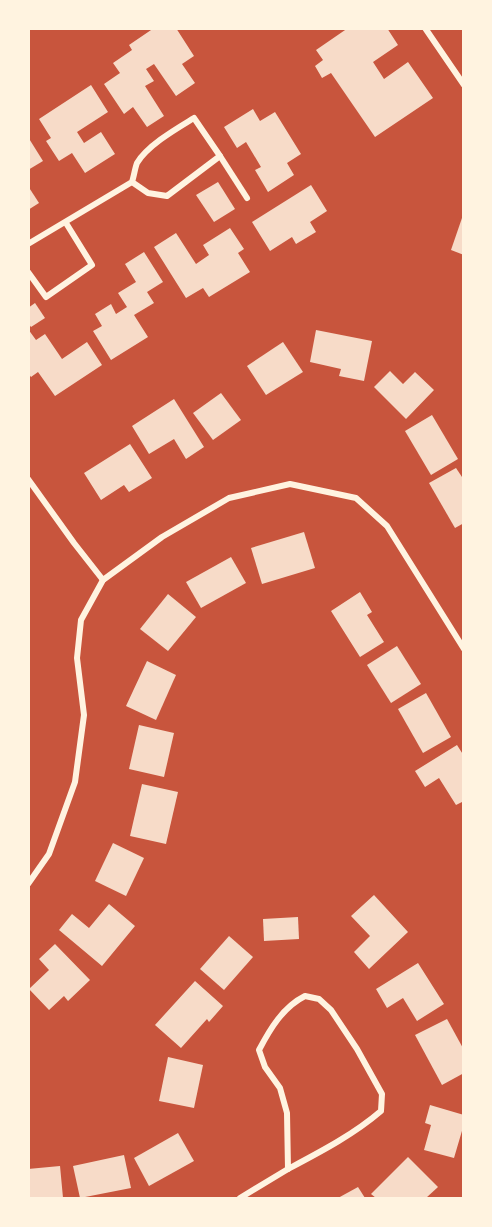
<svg xmlns="http://www.w3.org/2000/svg" width="492" height="1227" viewBox="0 0 492 1227" font-family="'Zilla Slab',serif">
	<rect width="100%" height="100%" fill="#c8553d"/>
	<!-- building -->
	<g fill="#f7dbc8">
		<polygon points="154,28 176,28 194,56 182,64 195,83 176,96 154,64 146,69 154,81 145,86 164,116 147,127 133,107 124,114 104,84 120,73 113,63 132,50 129,45"/>
		<polygon points="348,28 387,28 398,45 373,62 384,79 408,62 433,98 375,137 331,73 322,78 315,66 323,60 316,50"/>
		<polygon points="91,85 108,112 77,132 84,143 101,132 115,154 85,173 72,153 59,161 46,141 51,138 39,119"/>
		<polygon points="253,109 260,121 275,112 301,154 287,163 294,175 268,192 255,170 261,167 246,142 237,148 224,127"/>
		<polygon points="28,137 43,161 28,170"/>
		<polygon points="218,182 235,209 214,222 196,195"/>
		<polygon points="311,185 327,211 310,222 316,232 296,244 292,237 270,251 252,222"/>
		<polygon points="28,186 39,203 28,210"/>
		<polygon points="463,215 464,215 464,255 451,250"/>
		<polygon points="230,228 244,249 238,253 250,272 209,297 203,288 186,298 154,247 176,233 196,264 209,255 203,245"/>
		<polygon points="144,252 163,282 147,292 154,303 134,315 148,337 111,360 93,331 102,326 95,314 111,304 116,314 127,307 118,293 136,282 125,264"/>
		<polygon points="35,303 45,318 31,327 28,323 28,308"/>
		<polygon points="28,329 36,340 45,334 62,359 87,342 102,365 55,396 38,372 31,377 28,373"/>
		<polygon points="316,330 372,341 364,381 339,376 341,369 310,362"/>
		<polygon points="283,342 303,372 266,395 247,366"/>
		<polygon points="390,371 403,384 415,372 434,390 406,419 374,387"/>
		<polygon points="221,393 241,420 213,440 193,413"/>
		<polygon points="174,399 204,447 186,459 174,439 149,454 132,426"/>
		<polygon points="432,415 458,459 431,475 405,431"/>
		<polygon points="130,444 152,478 129,492 124,485 101,500 84,473"/>
		<polygon points="456,468 464,480 464,523 455,528 429,483"/>
		<polygon points="304,532 315,568 262,584 251,548"/>
		<polygon points="231,557 246,583 201,608 186,582"/>
		<polygon points="360,592 372,612 367,615 384,642 360,657 331,611"/>
		<polygon points="168,594 196,617 168,651 140,629"/>
		<polygon points="397,646 421,684 391,703 367,665"/>
		<polygon points="147,661 176,675 156,720 126,706"/>
		<polygon points="426,693 451,737 423,753 398,709"/>
		<polygon points="139,725 174,733 164,777 129,769"/>
		<polygon points="457,745 464,756 464,801 456,805 439,778 425,787 415,771"/>
		<polygon points="142,784 178,792 166,844 130,836"/>
		<polygon points="113,843 144,858 126,896 95,881"/>
		<polygon points="374,895 408,932 369,969 354,952 370,936 351,916"/>
		<polygon points="109,904 135,926 102,966 59,930 72,914 89,928"/>
		<polygon points="298,917 299,939 264,941 263,919"/>
		<polygon points="229,936 253,957 224,990 200,969"/>
		<polygon points="55,944 90,980 68,1001 64,996 49,1010 29,989 49,970 39,959"/>
		<polygon points="418,963 444,1004 417,1021 403,998 387,1008 376,989"/>
		<polygon points="195,981 223,1006 209,1022 207,1019 181,1048 155,1025"/>
		<polygon points="447,1019 464,1050 464,1073 442,1085 415,1035"/>
		<polygon points="168,1057 203,1065 194,1108 159,1101"/>
		<polygon points="430,1105 464,1115 464,1124 454,1158 424,1150 431,1125 425,1123"/>
		<polygon points="178,1133 194,1161 149,1186 134,1158"/>
		<polygon points="124,1155 131,1188 80,1198 73,1166"/>
		<polygon points="408,1157 438,1187 426,1198 376,1198 371,1194"/>
		<polygon points="60,1166 63,1198 28,1198 28,1169"/>
		<polygon points="358,1187 365,1198 338,1198"/>
	</g>
	<g fill="none" stroke-linecap="round" stroke-linejoin="round">
		<!-- minor -->
		<g stroke="#fff3e0" stroke-width="6">
			<polyline points="425,28 464,85"/>
			<polyline points="220,156 247,198"/>
			<path d="M28,244l104,-62c2,-6 3,-14 5,-19 11,-18 39,-34 57,-45l26,38 -53,40 -19,-3 -16,-11"/>
			<polyline points="28,272 46,297 92,265 66,223"/>
			<polyline points="28,479 74,543 103,580"/>
			<polyline points="28,884 49,854 75,782 84,715 77,658 81,620 103,580 162,537 229,498 290,484 356,498 387,526 464,649"/>
			<path d="M305,996l14,3 12,11 26,39 25,45 -1,17c-28,24 -61,41 -93,58l-1,-56 -7,-25 -15,-21 -6,-17c11,-21 24,-43 46,-54z"/>
			<polyline points="240,1198 288,1169"/>
		</g>
	</g>
	<!-- border -->
	<rect width="492" height="1227" fill="none" stroke="#fff3e0" stroke-width="60"/>
</svg>
